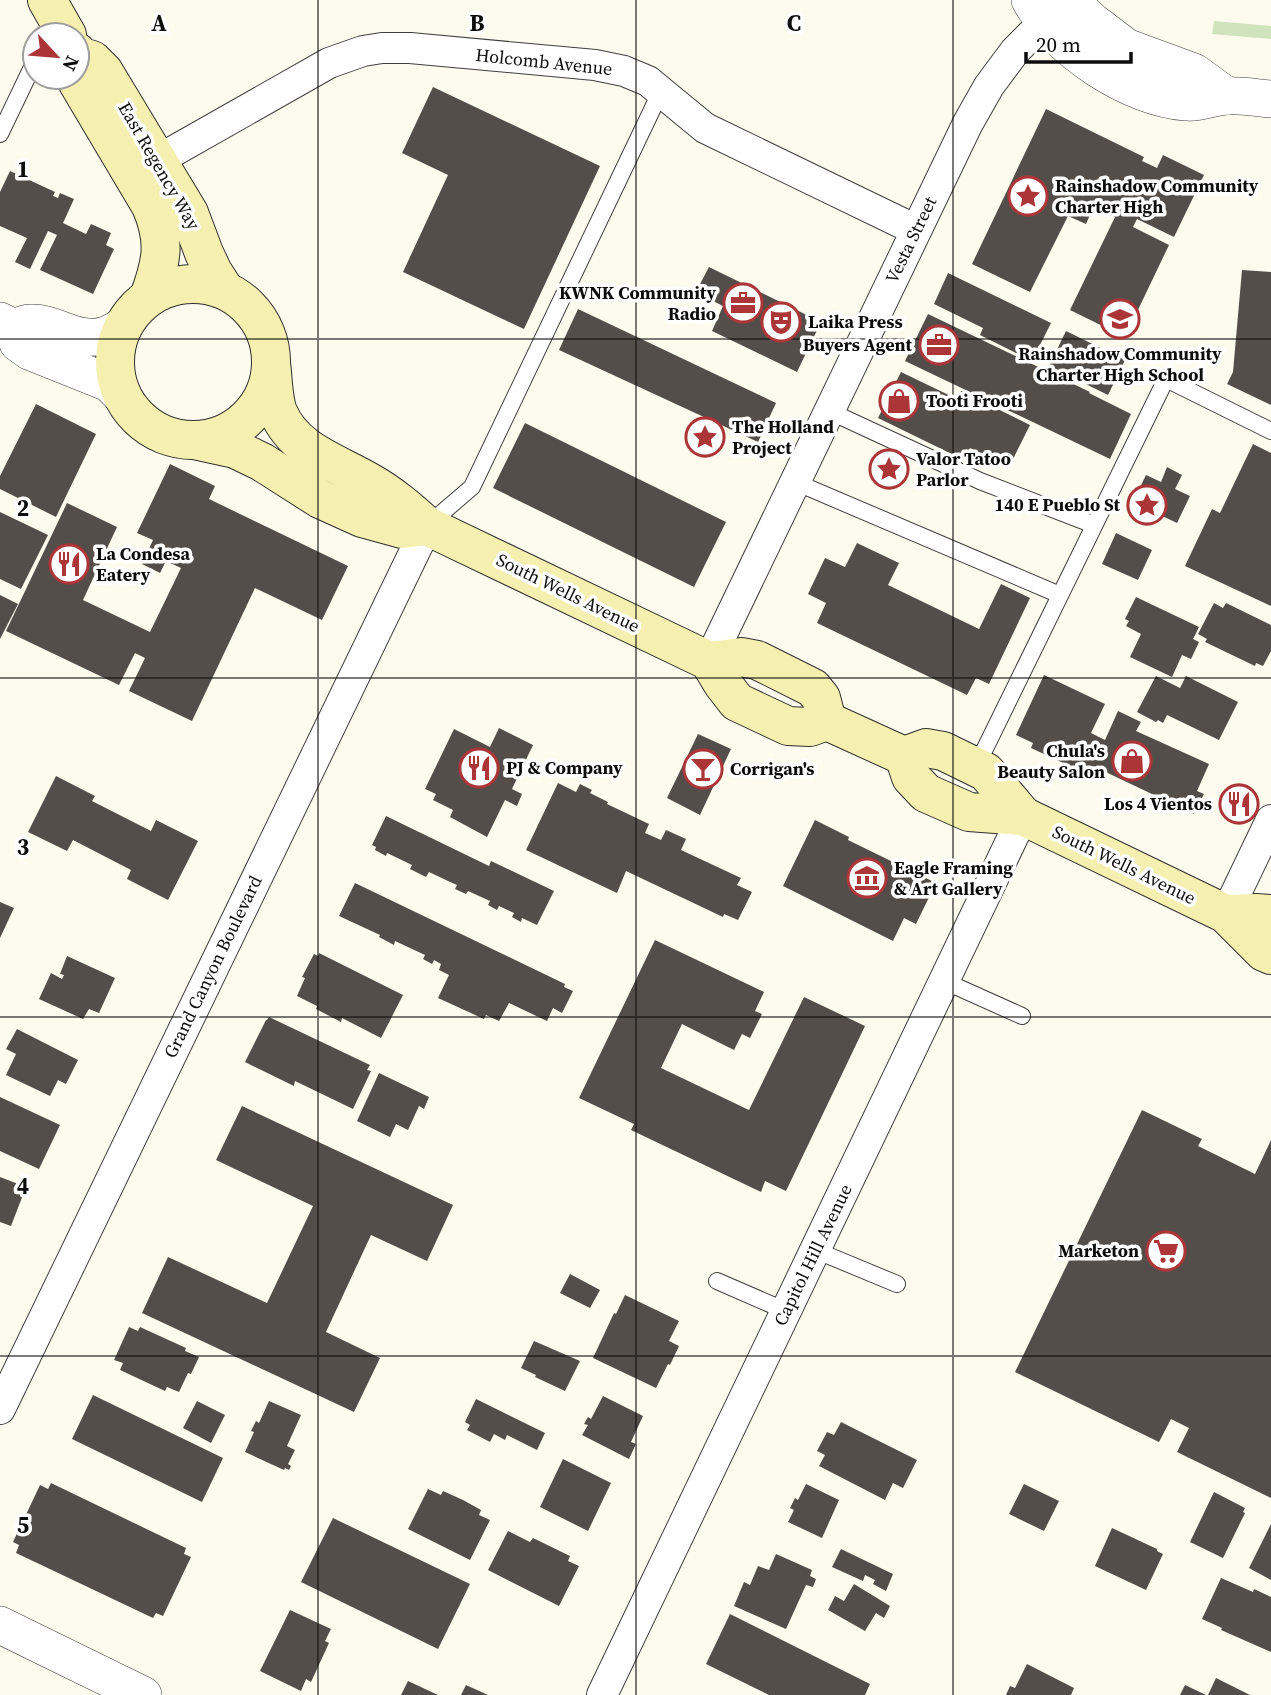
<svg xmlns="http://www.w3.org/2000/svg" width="1271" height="1695" viewBox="0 0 1271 1695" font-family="'Source Serif 4',serif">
	<rect width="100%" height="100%" fill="#fdfaee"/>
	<!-- green -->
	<polygon fill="#cfe3bc" points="1214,21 1271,26 1271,39 1212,34"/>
	<!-- building -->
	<g fill="#544e4a">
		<polygon points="433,87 600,166 524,329 403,272 448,175 402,153"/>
		<polygon points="1046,109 1144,157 1142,161 1157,168 1163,155 1204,175 1174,237 1137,219 1133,227 1169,245 1125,337 1070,310 1115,217 1094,206 1086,224 1068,216 1030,292 972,264"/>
		<polygon points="10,171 55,192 53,196 58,198 60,193 74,199 63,223 86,234 91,224 111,233 106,245 114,249 93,294 40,270 57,235 48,231 30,269 15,262 27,238 0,226 0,192"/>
		<polygon points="709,267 821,322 797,372 712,331 723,306 711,300 714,295 702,290 704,286 700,284"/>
		<polygon points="1242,270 1271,272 1271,405 1227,384 1233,372"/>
		<polygon points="948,273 1051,323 1032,361 980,335 983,328 934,304"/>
		<polygon points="578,309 776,403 758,442 559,350"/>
		<polygon points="928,314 1090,392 1089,393 1131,414 1110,459 905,361"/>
		<polygon points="1066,331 1125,360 1108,395 1049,366"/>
		<polygon points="901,372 957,399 961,391 1030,425 1009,467 970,448 964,460 878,418"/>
		<polygon points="36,404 96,434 56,517 0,489 0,476"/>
		<polygon points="525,423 726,522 694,587 493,488"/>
		<polygon points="1253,444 1271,453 1271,606 1185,566 1212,509 1220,513"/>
		<polygon points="170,464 215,486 209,499 348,566 322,620 255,588 192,721 129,691 145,658 135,653 119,685 6,631 67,503 117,527 83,600 150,632 181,568 166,561 160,573 142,564 153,540 137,533"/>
		<polygon points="1167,467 1182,475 1175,489 1190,496 1177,523 1133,502 1146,475 1161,482"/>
		<polygon points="0,512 48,535 21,589 0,579"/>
		<polygon points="1116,533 1152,550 1138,580 1102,564"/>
		<polygon points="857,543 899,563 888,585 979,629 1001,584 1030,598 989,684 976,678 967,695 817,623 826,603 808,594 825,558 845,567"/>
		<polygon points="0,595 18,604 0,639"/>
		<polygon points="1136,597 1199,627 1193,639 1199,642 1191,659 1182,655 1172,677 1130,657 1141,634 1126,626 1129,621 1125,619"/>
		<polygon points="1214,603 1223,608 1226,603 1271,625 1271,651 1263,666 1256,663 1255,666 1205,642 1207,639 1198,634"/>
		<polygon points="1044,675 1105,704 1091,733 1105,740 1118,711 1141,722 1136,731 1209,764 1197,791 1204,794 1194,814 1093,766 1089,775 1031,748 1033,743 1016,735"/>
		<polygon points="1156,676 1180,688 1186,676 1238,702 1219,740 1167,715 1163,723 1158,720 1156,722 1137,712"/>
		<polygon points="499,728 533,745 512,789 522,794 517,806 505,800 487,837 450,817 453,810 433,800 436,794 425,789 454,729 490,747"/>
		<polygon points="698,734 731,749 700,815 667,798"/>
		<polygon points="56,776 95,796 92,801 151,831 156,820 198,841 168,900 127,879 131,870 73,840 67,851 28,832"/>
		<polygon points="558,783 576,792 580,784 592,790 590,793 608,802 607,804 649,824 645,833 661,840 666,830 686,839 681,850 741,878 737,885 752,892 738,920 724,914 723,917 626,871 617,893 526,850"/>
		<polygon points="386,816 489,866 491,861 554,891 537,925 522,918 521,922 512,917 514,913 499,906 497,910 488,905 490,901 468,891 466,894 455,889 457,885 448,881 429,872 426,877 410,869 412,865 387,853 386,856 375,850 376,847 372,845"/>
		<polygon points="815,820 849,837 848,840 936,883 916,924 904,918 893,941 783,886"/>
		<polygon points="355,883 565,984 564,987 573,991 562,1013 553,1008 547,1021 509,1003 499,1021 486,1015 484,1019 438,998 449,975 439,970 441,964 434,960 432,964 423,959 425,955 395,941 394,945 379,937 380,935 339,916"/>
		<polygon points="0,902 14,908 0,938"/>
		<polygon points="655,940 764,992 755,1011 762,1014 750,1038 742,1034 734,1050 682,1024 661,1068 749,1110 804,997 865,1026 786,1191 765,1181 761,1192 631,1130 634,1124 579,1098"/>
		<polygon points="319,953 403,995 381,1038 342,1018 341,1022 316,1009 317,1006 297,996 305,978 302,977 314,954 318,956"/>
		<polygon points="67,956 115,978 99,1013 89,1009 83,1019 39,999 51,973 62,979 64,975 60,974"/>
		<polygon points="269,1017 370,1065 367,1070 371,1071 353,1109 295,1081 294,1086 245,1062 266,1020 267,1020"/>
		<polygon points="17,1029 78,1060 66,1084 58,1080 50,1096 6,1075 16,1054 6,1049"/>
		<polygon points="379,1073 429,1097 424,1109 419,1106 408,1130 396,1124 390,1137 357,1121"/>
		<polygon points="0,1097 60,1125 39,1169 0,1151"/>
		<polygon points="242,1106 453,1205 427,1261 371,1235 326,1332 380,1358 354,1412 142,1313 168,1257 267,1303 313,1206 216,1160"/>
		<polygon points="1142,1110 1202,1139 1198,1146 1255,1174 1271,1140 1271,1498 1177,1452 1189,1428 1171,1419 1159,1442 1015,1372"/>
		<polygon points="0,1177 26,1187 11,1226 0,1222"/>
		<polygon points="570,1274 600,1290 590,1308 560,1293"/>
		<polygon points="625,1295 679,1321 669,1341 679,1346 670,1365 668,1364 656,1388 593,1358 614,1313 616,1314"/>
		<polygon points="129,1327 138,1331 140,1327 186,1348 185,1351 199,1357 191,1374 188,1373 179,1392 167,1387 165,1391 120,1370 123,1363 114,1360"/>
		<polygon points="534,1341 580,1361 565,1391 535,1377 536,1375 521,1368"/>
		<polygon points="93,1395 223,1458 202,1502 72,1439"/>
		<polygon points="603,1396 643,1416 631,1442 636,1444 629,1459 582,1435 588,1425 584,1424 588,1417 591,1419"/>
		<polygon points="476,1399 545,1433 537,1450 507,1435 505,1440 494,1434 490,1442 467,1430 470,1425 465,1422"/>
		<polygon points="197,1401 225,1415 211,1443 183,1428"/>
		<polygon points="269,1401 301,1415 287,1446 295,1450 288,1464 291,1466 289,1470 285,1468 284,1470 245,1452 254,1432 251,1431 256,1421 259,1423"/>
		<polygon points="841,1422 917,1460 903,1488 893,1483 885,1500 819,1466 825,1455 817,1451 827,1432 834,1435"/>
		<polygon points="563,1459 611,1483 588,1531 540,1507"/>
		<polygon points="51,1483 186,1548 184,1554 191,1557 163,1616 156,1613 153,1618 16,1553 19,1545 13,1542 40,1485 48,1489"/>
		<polygon points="806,1484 839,1500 822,1538 788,1522 794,1510 790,1508 795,1498 798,1500"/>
		<polygon points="1024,1484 1059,1501 1044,1531 1009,1514"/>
		<polygon points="428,1489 441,1495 443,1491 463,1500 481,1510 479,1515 490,1520 470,1560 408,1529"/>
		<polygon points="1214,1492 1245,1508 1243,1512 1245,1513 1223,1558 1190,1542"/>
		<polygon points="333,1518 470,1584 438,1649 301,1582"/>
		<polygon points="1271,1524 1271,1580 1249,1568"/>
		<polygon points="1112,1528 1157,1549 1157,1551 1163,1554 1146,1590 1095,1566"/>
		<polygon points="508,1531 530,1542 533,1538 570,1556 568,1561 579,1566 559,1606 488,1570"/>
		<polygon points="841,1549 893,1574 886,1591 873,1584 875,1580 865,1575 863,1581 832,1567"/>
		<polygon points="776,1554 812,1570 810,1576 816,1579 813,1587 806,1585 786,1629 734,1606 744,1582 750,1585 758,1566 769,1570"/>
		<polygon points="1221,1578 1253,1592 1254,1589 1271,1597 1271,1652 1221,1630 1222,1628 1202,1619"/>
		<polygon points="854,1584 890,1606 884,1618 876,1613 865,1631 828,1610 835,1596 844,1601"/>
		<polygon points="290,1610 331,1629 325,1641 329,1643 311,1682 306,1679 301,1691 260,1671"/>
		<polygon points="730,1614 870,1684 865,1695 769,1695 706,1664"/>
		<polygon points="1027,1664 1074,1688 1071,1695 1006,1695 1010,1686 1015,1688"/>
		<polygon points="1216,1678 1250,1695 1208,1695"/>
		<polygon points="408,1681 438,1695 401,1695"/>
		<polygon points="466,1685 488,1695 461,1695"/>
		<polygon points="1185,1685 1206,1695 1180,1695"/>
	</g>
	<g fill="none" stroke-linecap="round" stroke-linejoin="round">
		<!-- service casing -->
		<g stroke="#3f3f3f" stroke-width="18">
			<g id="service">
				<polyline points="0,134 35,61"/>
				<polyline points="829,411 980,481 1094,525"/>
				<polyline points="795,482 1060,595"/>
				<polyline points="429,524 472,487 661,91"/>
				<polyline points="976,767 1166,379 1271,431"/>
				<polyline points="944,981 1022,1016"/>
				<polyline points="815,1250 897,1284"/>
				<polyline points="717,1281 786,1311"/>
			</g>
		</g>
		<!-- minor casing -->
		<g stroke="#3f3f3f" stroke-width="32">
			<g id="minor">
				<polyline points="158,160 329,63 363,51 382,48 410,48 595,65 624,71 648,81 705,128 916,230"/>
				<polyline points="709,661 968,123 989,86 1015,51 1044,22"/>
				<polyline points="1226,914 1271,820"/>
				<polyline points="0,1409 427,526"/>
				<polyline points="602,1695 1023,816"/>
			</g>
		</g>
		<!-- tertiary casing -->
		<g stroke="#3f3f3f" stroke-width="38">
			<g id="tertiary">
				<path d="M1030,0c27,50 100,98 156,102 14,2 28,-6 42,-6 14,-1 29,2 43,3"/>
				<polyline points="1069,0 1093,22 1126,47 1194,72 1227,96"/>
				<path d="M0,321l14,7c5,-2 11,-5 16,-5 25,-2 49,23 78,11 5,-2 10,-5 15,-8"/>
				<polyline points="14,328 18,343 29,351 109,383 123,397"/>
				<polyline points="0,1625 143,1695"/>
			</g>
		</g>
		<!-- secondary casing -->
		<g stroke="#2e2e2e" stroke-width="40">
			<g id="secondary">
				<polyline points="47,0 67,35"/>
				<polyline points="77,52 79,56 92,60 104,72 189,213 204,253 213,272 224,289"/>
				<path d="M77,76l1,7 73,123c15,35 11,56 -2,91"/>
				<circle cx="193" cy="362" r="78"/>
				<path d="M271,363c2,15 2,36 7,49 17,40 58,50 93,71 21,12 38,27 56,43l282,135 14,23 14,18 51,24 22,1 17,-6 77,35 7,21 15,16 43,19 54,4 203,98 38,38 7,3"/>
				<polyline points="194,440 235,449 262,462 320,499 362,518 402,529 427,526"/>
				<polyline points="709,661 741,657 757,660 813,688 821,698 827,721"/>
				<polyline points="904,756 926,748 943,751 986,772 1023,816"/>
				<polyline points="1226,914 1256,913 1271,914"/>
			</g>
		</g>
		<!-- service -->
		<use href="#service" stroke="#fff" stroke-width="16"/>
		<!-- minor -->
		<use href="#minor" stroke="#fff" stroke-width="30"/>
		<!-- tertiary -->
		<use href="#tertiary" stroke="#fff" stroke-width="37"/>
		<!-- secondary -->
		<use href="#secondary" stroke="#f5f0b0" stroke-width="38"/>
	</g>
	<!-- grid -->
	<path fill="none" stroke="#0c0c0c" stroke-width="2" stroke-opacity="0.55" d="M318,0v1695M636,0v1695M953,0v1695M0,339h1271M0,678h1271M0,1017h1271M0,1356h1271"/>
	<!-- icons -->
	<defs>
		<g id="sight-ring" transform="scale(2.0125)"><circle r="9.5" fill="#fff" stroke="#ac3538" stroke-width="1.5"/><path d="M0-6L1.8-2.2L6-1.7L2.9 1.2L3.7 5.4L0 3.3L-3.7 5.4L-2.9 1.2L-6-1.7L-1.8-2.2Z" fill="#ac3538"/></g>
		<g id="office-ring" transform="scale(2.0125)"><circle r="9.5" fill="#fff" stroke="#ac3538" stroke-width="1.5"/><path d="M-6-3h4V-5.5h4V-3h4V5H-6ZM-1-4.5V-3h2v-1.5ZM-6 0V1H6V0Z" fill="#ac3538"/></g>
		<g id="school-ring" transform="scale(2.0125)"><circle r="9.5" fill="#fff" stroke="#ac3538" stroke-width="1.5"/><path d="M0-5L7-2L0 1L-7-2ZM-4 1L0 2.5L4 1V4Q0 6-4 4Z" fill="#ac3538"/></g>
		<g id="theatre-ring" transform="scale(2.0125)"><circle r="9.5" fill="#fff" stroke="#ac3538" stroke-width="1.5"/><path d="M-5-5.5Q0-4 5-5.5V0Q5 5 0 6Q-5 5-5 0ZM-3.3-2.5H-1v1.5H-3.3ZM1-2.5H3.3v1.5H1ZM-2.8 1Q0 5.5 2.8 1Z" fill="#ac3538"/></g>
		<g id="shop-ring" transform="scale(2.0125)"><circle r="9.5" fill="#fff" stroke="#ac3538" stroke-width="1.5"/><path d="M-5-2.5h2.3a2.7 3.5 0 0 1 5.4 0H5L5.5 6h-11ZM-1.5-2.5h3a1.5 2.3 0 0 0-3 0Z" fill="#ac3538"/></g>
		<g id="restaurant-ring" transform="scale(2.0125)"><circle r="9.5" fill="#fff" stroke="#ac3538" stroke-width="1.5"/><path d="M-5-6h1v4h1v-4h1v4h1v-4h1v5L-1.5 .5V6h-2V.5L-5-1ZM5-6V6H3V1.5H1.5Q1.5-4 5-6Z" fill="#ac3538"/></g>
		<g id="bar-ring" transform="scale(2.0125)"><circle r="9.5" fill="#fff" stroke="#ac3538" stroke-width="1.5"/><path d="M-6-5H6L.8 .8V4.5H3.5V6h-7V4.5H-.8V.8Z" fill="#ac3538"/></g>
		<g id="museum-ring" transform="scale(2.0125)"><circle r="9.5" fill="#fff" stroke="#ac3538" stroke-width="1.5"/><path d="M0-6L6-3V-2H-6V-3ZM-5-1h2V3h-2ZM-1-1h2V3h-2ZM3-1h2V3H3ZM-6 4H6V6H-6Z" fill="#ac3538"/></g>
		<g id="supermarket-ring" transform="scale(2.0125)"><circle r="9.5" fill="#fff" stroke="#ac3538" stroke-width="1.5"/><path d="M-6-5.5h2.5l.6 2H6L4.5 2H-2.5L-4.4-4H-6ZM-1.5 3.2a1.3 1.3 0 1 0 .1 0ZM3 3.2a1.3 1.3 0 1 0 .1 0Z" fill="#ac3538"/></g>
	</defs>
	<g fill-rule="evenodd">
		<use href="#sight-ring" x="1028" y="196"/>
		<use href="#office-ring" x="743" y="303"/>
		<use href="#school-ring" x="1120" y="319"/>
		<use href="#theatre-ring" x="781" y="322"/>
		<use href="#office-ring" x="939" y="345"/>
		<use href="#shop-ring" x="899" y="401"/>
		<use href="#sight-ring" x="705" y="437"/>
		<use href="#sight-ring" x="889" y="469"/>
		<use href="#sight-ring" x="1147" y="505"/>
		<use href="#restaurant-ring" x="69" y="564"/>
		<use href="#shop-ring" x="1132" y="761"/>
		<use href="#restaurant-ring" x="479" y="768"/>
		<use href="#bar-ring" x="703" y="769"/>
		<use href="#restaurant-ring" x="1239" y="804"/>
		<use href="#museum-ring" x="867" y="878"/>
		<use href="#supermarket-ring" x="1166" y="1251"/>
	</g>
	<g text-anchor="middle" stroke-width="7" stroke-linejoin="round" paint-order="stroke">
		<!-- street labels -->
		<g font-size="18" fill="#0c0c0c" stroke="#fff">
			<text transform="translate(544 62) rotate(6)" y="6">Holcomb Avenue</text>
			<text transform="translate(159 166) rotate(60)" y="6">East Regency Way</text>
			<text transform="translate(911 240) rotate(-64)" y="6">Vesta Street</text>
			<text transform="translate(568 593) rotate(26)" y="6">South Wells Avenue</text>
			<text transform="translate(1124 865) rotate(26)" y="6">South Wells Avenue</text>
			<text transform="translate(213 967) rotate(-64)" y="6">Grand Canyon Boulevard</text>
			<text transform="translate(813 1255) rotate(-64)" y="6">Capitol Hill Avenue</text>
		</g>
		<!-- poi labels -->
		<g font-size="18" font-weight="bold" fill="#0c0c0c" stroke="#fff" text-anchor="start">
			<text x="1055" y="192">Rainshadow Community<tspan x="1055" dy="21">Charter High</tspan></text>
			<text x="716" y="299" text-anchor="end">KWNK Community<tspan x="716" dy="21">Radio</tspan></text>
			<text x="808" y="328">Laika Press</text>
			<text x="912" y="351" text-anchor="end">Buyers Agent</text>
			<text x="1120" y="360" text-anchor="middle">Rainshadow Community<tspan x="1120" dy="21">Charter High School</tspan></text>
			<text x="926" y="407">Tooti Frooti</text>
			<text x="732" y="433">The Holland<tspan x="732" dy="21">Project</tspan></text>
			<text x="916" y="465">Valor Tatoo<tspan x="916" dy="21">Parlor</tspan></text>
			<text x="1120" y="511" text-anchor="end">140 E Pueblo St</text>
			<text x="96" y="560">La Condesa<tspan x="96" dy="21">Eatery</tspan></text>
			<text x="1105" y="757" text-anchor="end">Chula's<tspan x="1105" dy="21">Beauty Salon</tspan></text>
			<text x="506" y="774">PJ &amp; Company</text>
			<text x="730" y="775">Corrigan's</text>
			<text x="1212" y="810" text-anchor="end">Los 4 Vientos</text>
			<text x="894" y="874">Eagle Framing<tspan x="894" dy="21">&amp; Art Gallery</tspan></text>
			<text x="1139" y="1257" text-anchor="end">Marketon</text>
		</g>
	</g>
	<g font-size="23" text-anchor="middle" font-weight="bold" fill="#0c0c0c" stroke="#fff" stroke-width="7" stroke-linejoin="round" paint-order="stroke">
		<text x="159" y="31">A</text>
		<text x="477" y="31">B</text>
		<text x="794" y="31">C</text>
		<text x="23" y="177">1</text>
		<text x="23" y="516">2</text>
		<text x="23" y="855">3</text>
		<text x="23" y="1194">4</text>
		<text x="23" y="1533">5</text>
	</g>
	<!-- north arrow -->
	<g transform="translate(56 56) rotate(116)"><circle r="33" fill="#ffffff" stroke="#9e9e9e" stroke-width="2"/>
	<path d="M0-5L12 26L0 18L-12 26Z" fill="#ac3538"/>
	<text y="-10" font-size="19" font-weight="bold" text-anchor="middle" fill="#0c0c0c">N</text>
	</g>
	<!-- scale -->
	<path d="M1026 52v10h105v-10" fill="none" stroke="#0c0c0c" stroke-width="3.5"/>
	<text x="1036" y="52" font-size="21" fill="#0c0c0c" stroke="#ffffff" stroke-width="5" paint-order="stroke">20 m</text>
</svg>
